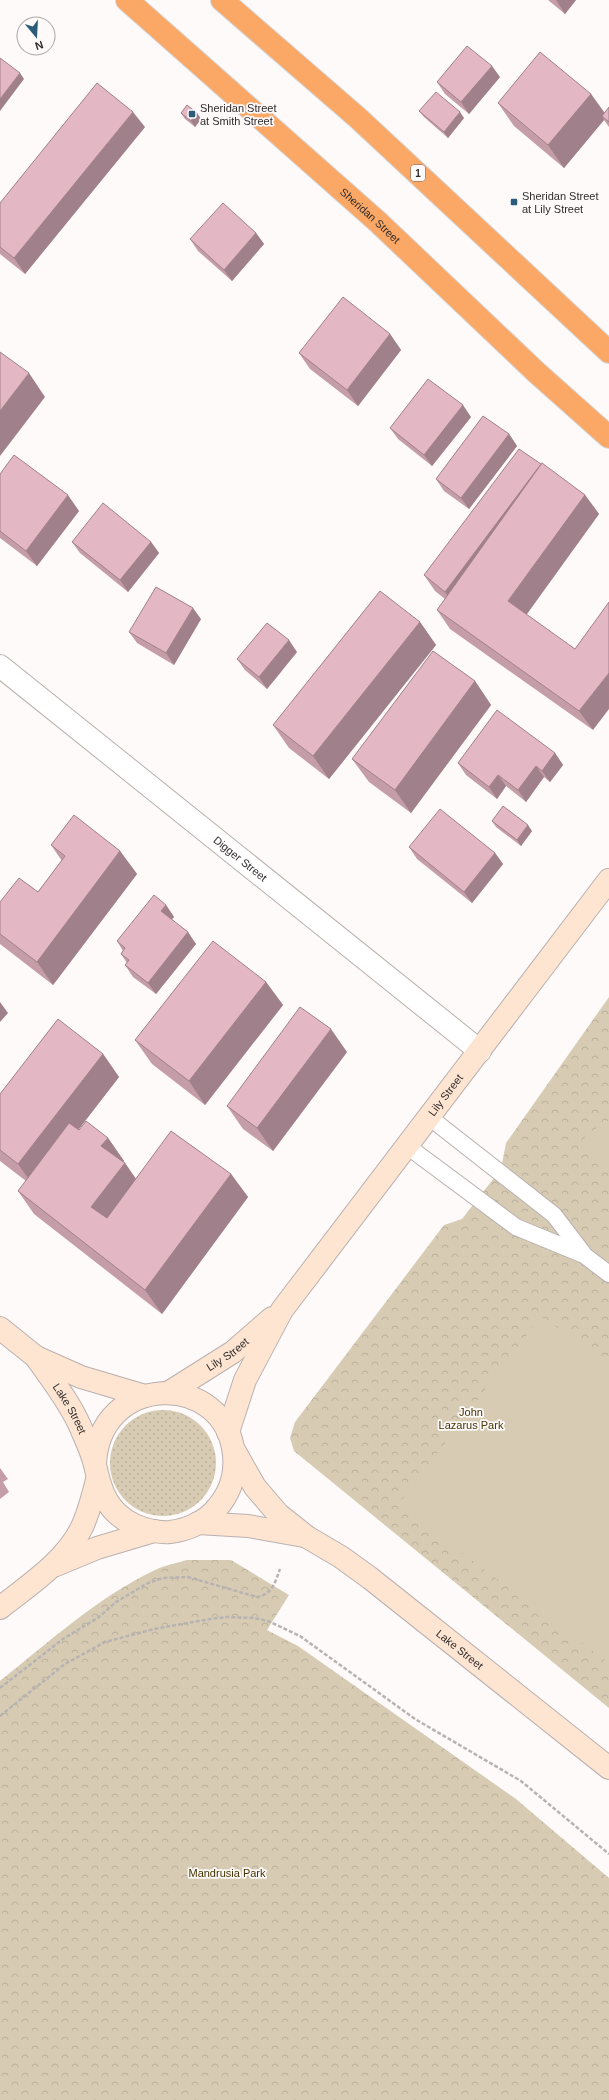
<svg xmlns="http://www.w3.org/2000/svg" width="609" height="2100" viewBox="0 0 609 2100" font-family="Helvetica,sans-serif">
	<defs>
		<pattern id="grass-dots" width="8" height="8" patternUnits="userSpaceOnUse"><rect width="8" height="8" fill="#d7ccb3"/><path d="M2 2h.1M6 6h.1" fill="none" stroke="#b9af9a" stroke-width="1.8" stroke-linecap="round"/></pattern>
		<pattern id="park-crowns" width="20" height="18" patternUnits="userSpaceOnUse"><rect width="20" height="18" fill="#d7ccb3"/><path d="M2 6a3 3 0 1 1 6 0M12 15a3 3 0 1 1 6 0" fill="none" stroke="#b9af9a"/></pattern>
	</defs>
	<rect width="100%" height="100%" fill="#fefafa"/>
	<!-- grass -->
	<circle fill="url(#grass-dots)" cx="163" cy="1463" r="53"/>
	<!-- park -->
	<g fill="url(#park-crowns)">
		<polygon points="609,997 609,1708 294,1451 290,1438 295,1422 444,1225 462,1219 501,1169 506,1143"/>
		<path d="M187,1560h44l58,35 -22,35 31,16 218,153 93,79v222h-609v-419c49,-39 98,-84 155,-111 10,-5 22,-7 32,-10z"/>
	</g>
	<!-- pitch -->
	<g fill="#d7ccb3">
		<polygon points="609,1120 609,1176 584,1136"/>
		<polygon points="541,1316 609,1364 609,1663 398,1505"/>
	</g>
	<g fill="none" stroke-linecap="round" stroke-linejoin="round">
		<!-- lane casing -->
		<g stroke="#b9b0af" stroke-width="18">
			<g id="lane">
				<polyline points="429,1117 554,1215 583,1253"/>
				<polyline points="407,1146 516,1227 584,1255 609,1274"/>
			</g>
		</g>
		<!-- street casing -->
		<g stroke="#b9b0af" stroke-width="24">
			<g id="street">
				<path id="s1" d="M0,666l480,385"/>
			</g>
		</g>
		<!-- secondary casing -->
		<g stroke="#b9b0af" stroke-width="24">
			<g id="secondary">
				<polyline points="0,1328 36,1357 81,1377 145,1396"/>
				<path id="s2" d="M36,1357c15,22 33,44 44,69 5,12 12,26 15,39 6,27 12,47 39,60 12,5 23,8 36,7 17,-2 36,-10 47,-24 13,-15 19,-33 17,-53 -8,-85 -136,-83 -139,10"/>
				<path id="s3" d="M168,1393l65,-41 39,-34"/>
				<path id="s4" d="M228,1432l17,-52 37,-70 327,-430"/>
				<path id="s5" d="M234,1450l21,37 23,27 29,23 34,20 29,21 239,190"/>
				<polyline points="198,1523 248,1526 304,1536"/>
				<polyline points="56,1565 97,1548 154,1531"/>
				<path d="M0,1608c29,-23 66,-47 82,-81 7,-15 11,-31 15,-47"/>
			</g>
		</g>
		<!-- highway casing -->
		<g stroke="#d6d5d5" stroke-width="24">
			<g id="highway">
				<path id="s6" d="M127,0l251,222 158,150 73,65"/>
				<polyline points="222,0 358,118 609,352"/>
			</g>
		</g>
		<!-- path -->
		<g stroke="#b7b3b3" stroke-width="2.5" stroke-dasharray="4 2" stroke-linecap="butt">
			<path d="M0,1688l63,-49 36,-22 17,-15 32,-19 15,-5 25,-1 69,20c16,-3 18,-15 23,-28"/>
			<polyline points="0,1716 65,1664 105,1642 154,1629 210,1619 227,1617 254,1618 268,1621 300,1636 415,1719 521,1781 609,1854"/>
		</g>
		<!-- lane -->
		<use href="#lane" stroke="#fff" stroke-width="16"/>
		<!-- street -->
		<use href="#street" stroke="#fff" stroke-width="22"/>
		<!-- secondary -->
		<use href="#secondary" stroke="#fee5d1" stroke-width="22"/>
		<!-- highway -->
		<use href="#highway" stroke="#fba765" stroke-width="22"/>
	</g>
	<!-- wall -->
	<g fill="#c49da9">
		<polygon points="548,0 576,0 565,14"/>
		<polygon points="500,77 469,114 445,94 437,82"/>
		<polygon points="591,94 605,113 609,107 609,127 604,120 564,168 514,126 498,103"/>
		<polygon points="419,111 464,118 448,138 424,117"/>
		<polygon points="181,113 197,113 201,119 195,127 185,119"/>
		<polygon points="145,127 25,274 0,254 0,203"/>
		<polygon points="256,233 264,244 232,281 198,251 190,239"/>
		<polygon points="390,334 401,350 358,406 310,369 299,353"/>
		<polygon points="471,417 432,466 398,439 390,428"/>
		<polygon points="509,434 517,446 469,509 444,491 436,479"/>
		<polygon points="541,464 585,495 599,514 526,614 593,730 450,629 437,610 445,599 435,591 424,575"/>
		<polygon points="0,474 79,511 37,566 0,538"/>
		<polygon points="72,542 151,542 159,553 128,592 80,553"/>
		<polygon points="201,619 174,665 137,643 129,632"/>
		<polygon points="420,622 436,645 329,779 289,748 273,725"/>
		<polygon points="297,652 267,689 245,670 237,659"/>
		<polygon points="475,681 491,705 411,813 369,782 352,759"/>
		<polygon points="555,753 563,765 550,782 544,777 526,802 506,786 497,799 466,775 458,763"/>
		<polygon points="492,821 532,831 521,846 496,827"/>
		<polygon points="51,845 120,851 137,874 53,985 0,944 0,902 38,892 62,861"/>
		<polygon points="409,847 495,853 503,864 472,903 417,859"/>
		<polygon points="166,905 174,917 172,919 196,944 156,994 133,977 125,965 127,963 121,954 123,951 117,941"/>
		<polygon points="266,982 283,1005 205,1105 152,1064 135,1040"/>
		<polygon points="347,1052 273,1151 243,1129 227,1106"/>
		<polygon points="103,1054 119,1077 78,1130 108,1138 124,1161 123,1162 125,1163 135,1179 231,1174 248,1197 162,1314 34,1214 18,1191 26,1181 0,1161 0,1094"/>
		<polygon points="0,1468 8,1479 3,1482 9,1492 0,1499"/>
	</g>
	<!-- shaded-wall -->
	<g fill="#a0808a">
		<polygon points="556,0 576,0 565,14"/>
		<polygon points="492,66 500,77 469,114 461,102"/>
		<polygon points="20,73 24,79 0,111 0,99"/>
		<polygon points="591,94 607,117 602,116 604,120 564,168 548,145"/>
		<polygon points="133,112 145,127 25,274 14,258"/>
		<polygon points="460,112 464,118 448,138 444,132"/>
		<polygon points="197,113 201,119 195,127 191,121"/>
		<polygon points="256,233 264,244 232,281 224,270"/>
		<polygon points="390,334 401,350 358,406 347,390"/>
		<polygon points="29,373 45,397 0,456 0,411"/>
		<polygon points="463,405 471,417 432,466 424,455"/>
		<polygon points="509,434 517,446 469,509 461,498"/>
		<polygon points="541,464 457,607 445,592"/>
		<polygon points="68,495 79,511 37,566 26,551"/>
		<polygon points="585,495 599,514 522,621 508,601"/>
		<polygon points="151,542 159,553 128,592 120,580"/>
		<polygon points="193,608 201,619 174,665 166,653"/>
		<polygon points="420,622 436,645 329,779 313,756"/>
		<polygon points="289,640 297,652 267,689 259,677"/>
		<polygon points="609,673 609,709 593,730 579,711"/>
		<polygon points="475,681 491,705 411,813 395,790"/>
		<polygon points="555,753 563,765 550,782 542,771"/>
		<polygon points="536,766 544,777 526,802 518,790"/>
		<polygon points="498,775 506,786 497,799 489,787"/>
		<polygon points="528,825 532,831 521,846 517,840"/>
		<polygon points="120,851 137,874 53,985 37,962"/>
		<polygon points="495,853 503,864 472,903 464,892"/>
		<polygon points="166,905 174,917 169,922 161,911"/>
		<polygon points="188,932 196,944 156,994 148,983"/>
		<polygon points="266,982 283,1005 205,1105 189,1081"/>
		<polygon points="0,1002 8,1013 0,1022"/>
		<polygon points="331,1029 347,1052 273,1151 257,1128"/>
		<polygon points="103,1054 119,1077 34,1187 18,1164"/>
		<polygon points="108,1138 124,1161 117,1170 101,1146"/>
		<polygon points="125,1163 141,1186 107,1230 91,1207"/>
		<polygon points="231,1174 248,1197 162,1314 145,1290"/>
	</g>
	<!-- building -->
	<g fill="#e4b7c5" stroke="#a0808a">
		<polygon points="467,46 492,66 461,102 437,82"/>
		<polygon points="540,52 591,94 548,145 498,103"/>
		<polygon points="0,58 20,73 0,99"/>
		<polygon points="97,83 133,112 14,258 0,247 0,203"/>
		<polygon points="436,92 460,112 444,132 419,111"/>
		<polygon points="187,105 197,113 191,121 181,113"/>
		<polygon points="609,107 609,122 602,116"/>
		<polygon points="223,203 256,233 224,270 190,239"/>
		<polygon points="343,297 390,334 347,390 299,353"/>
		<polygon points="0,352 29,373 0,411"/>
		<polygon points="428,379 463,405 424,455 390,428"/>
		<polygon points="483,416 509,434 461,498 436,479"/>
		<polygon points="519,449 541,464 445,592 424,575"/>
		<polygon points="14,455 68,495 26,551 0,531 0,474"/>
		<polygon points="542,463 585,495 508,601 575,649 609,602 609,673 579,711 437,610"/>
		<polygon points="103,503 151,542 120,580 72,542"/>
		<polygon points="156,587 193,608 166,653 129,632"/>
		<polygon points="380,591 420,622 313,756 273,725"/>
		<polygon points="267,623 289,640 259,677 237,659"/>
		<polygon points="433,651 475,681 395,790 352,759"/>
		<polygon points="497,710 555,753 542,771 536,766 518,790 498,775 489,787 458,763"/>
		<polygon points="503,806 528,825 517,840 492,821"/>
		<polygon points="440,809 495,853 464,892 409,847"/>
		<polygon points="74,815 120,851 37,962 0,934 0,902 19,878 38,892 65,856 51,845"/>
		<polygon points="154,895 166,905 161,911 188,932 148,983 125,965 129,960 121,954 125,948 117,941"/>
		<polygon points="213,941 266,982 189,1081 135,1040"/>
		<polygon points="300,1007 331,1029 257,1128 227,1106"/>
		<polygon points="58,1019 103,1054 18,1164 0,1150 0,1094"/>
		<polygon points="86,1121 108,1138 101,1146 125,1163 91,1207 107,1218 171,1131 231,1174 145,1290 18,1191 69,1123 79,1130"/>
	</g>
	<!-- markers -->
	<g fill="#2b5c7a" stroke="#fefafa" stroke-width="1.5">
		<rect x="188" y="110" width="8" height="8" rx="2"/>
		<rect x="510" y="198" width="8" height="8" rx="2"/>
	</g>
	<g text-anchor="middle" stroke-width="3.5" stroke-linejoin="round" paint-order="stroke">
		<!-- shield labels -->
		<rect fill="#fefafa" stroke="#6e6a6a" stroke-width="1" x="411" y="165" width="14" height="16" rx="3"/>
		<g font-size="10" font-weight="bold" fill="#302c2c">
			<text x="418" y="177">1</text>
		</g>
		<!-- poi labels -->
		<g font-size="11" fill="#302c2c" stroke="#fefafa" text-anchor="start">
			<text x="200" y="112">Sheridan Street<tspan x="200" dy="13">at Smith Street</tspan></text>
			<text x="522" y="200">Sheridan Street<tspan x="522" dy="13">at Lily Street</tspan></text>
		</g>
		<!-- street labels -->
		<g font-size="11" fill="#302c2c" stroke="#fefafa">
			<text dy="4" stroke="none"><textPath href="#s6" startOffset="325">Sheridan Street</textPath></text>
			<text dy="4" stroke="none"><textPath href="#s1" startOffset="308">Digger Street</textPath></text>
			<text dy="4" stroke="none"><textPath href="#s4" startOffset="404">Lily Street</textPath></text>
			<text dy="4" stroke="none"><textPath href="#s3" startOffset="71">Lily Street</textPath></text>
			<text dy="4" stroke="none"><textPath href="#s2" startOffset="62">Lake Street</textPath></text>
			<text dy="4" stroke="none"><textPath href="#s5" startOffset="305">Lake Street</textPath></text>
		</g>
		<!-- park labels -->
		<g font-size="11" fill="#443200" stroke="#fefafa">
			<text x="471" y="1416">John<tspan x="471" dy="13">Lazarus Park</tspan></text>
			<text x="227" y="1877">Mandrusia Park</text>
		</g>
	</g>
	<!-- north arrow -->
	<g transform="translate(36 36) rotate(162)"><circle r="19" fill="#fefafa" stroke="#aca8a8"/>
	<path d="M0-3L7 15L0 10L-7 15Z" fill="#2b5c7a"/>
	<text y="-6" font-size="11" font-weight="bold" text-anchor="middle" fill="#302c2c">N</text>
	</g>
</svg>
